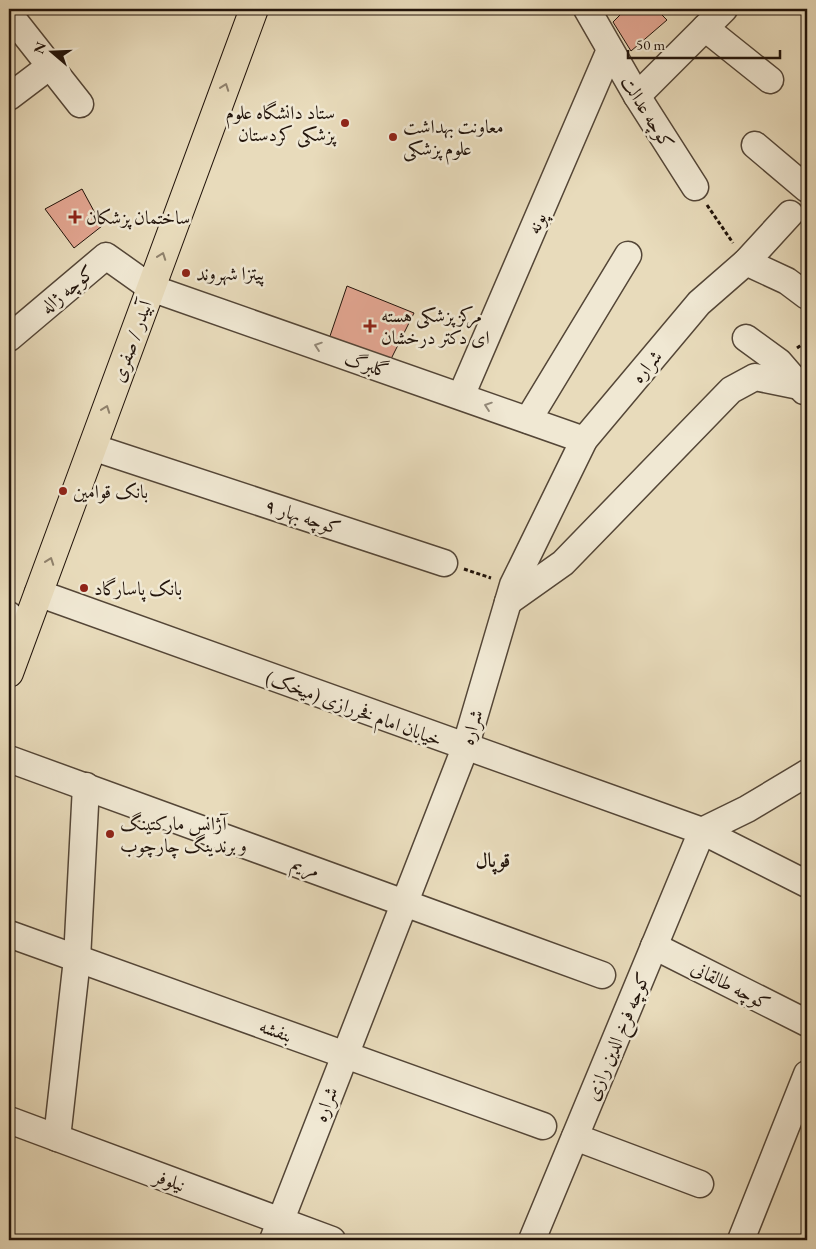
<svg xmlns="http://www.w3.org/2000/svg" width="816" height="1249" viewBox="0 0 816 1249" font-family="'EB Garamond',Amiri,serif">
	<rect width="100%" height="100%" fill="#e8dbbb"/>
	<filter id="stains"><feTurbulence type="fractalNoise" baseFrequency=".004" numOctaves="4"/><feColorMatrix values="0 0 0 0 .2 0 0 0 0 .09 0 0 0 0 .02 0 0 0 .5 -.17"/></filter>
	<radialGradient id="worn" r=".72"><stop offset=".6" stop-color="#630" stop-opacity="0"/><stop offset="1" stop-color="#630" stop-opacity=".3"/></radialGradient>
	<!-- building -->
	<g fill="#e4a793" stroke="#22140b">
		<polygon points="626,9 656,9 667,20 631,51 613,22"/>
		<polygon points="82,189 102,226 74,248 45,209"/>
		<polygon points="347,286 414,313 391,359 329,339"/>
	</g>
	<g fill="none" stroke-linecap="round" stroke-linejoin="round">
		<!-- minor casing -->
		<g stroke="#544637" stroke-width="29">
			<g id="minor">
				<polyline points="587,9 637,96 695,187"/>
				<polyline points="9,14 80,104"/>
				<polyline points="705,28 770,80"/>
				<polyline points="637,96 724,9"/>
				<polyline points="9,97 50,66"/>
				<polyline points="755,145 807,189"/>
				<polyline points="746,262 787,281 807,296"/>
				<polyline points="9,338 106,256 151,288 584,440"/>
				<polyline points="746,338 779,362 804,391"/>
				<polyline points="461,396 610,50"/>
				<polyline points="528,420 628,255"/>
				<polyline points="92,447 444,563"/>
				<polyline points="38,593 702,831 807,884"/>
				<polyline points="508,602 563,563 731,390 755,377 799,386"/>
				<polyline points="9,615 23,634"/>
				<polyline points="9,759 602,975"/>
				<polyline points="9,934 543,1126"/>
				<polyline points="654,946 807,1023"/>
				<polyline points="9,1120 332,1240"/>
				<polyline points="575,1137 700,1184"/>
				<polyline points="57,1138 77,959 86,786"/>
				<polyline points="273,1240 465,748 513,585 584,440 699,303 746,262 790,214"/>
				<polyline points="532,1240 702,831 747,809 807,773"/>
				<polyline points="741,1240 807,1074"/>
			</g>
		</g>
		<!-- major casing -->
		<g stroke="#22140b" stroke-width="30">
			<polyline id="major" points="9,673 254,9"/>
		</g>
		<!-- path -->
		<g stroke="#22140b" stroke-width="3" stroke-dasharray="4 2.5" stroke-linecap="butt">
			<polyline points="707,205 733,243"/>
			<polyline points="797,348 807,341"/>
			<polyline points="464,569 491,578"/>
		</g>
		<!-- minor -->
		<use href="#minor" stroke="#f0e8d3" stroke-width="26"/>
		<!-- major -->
		<use href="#major" stroke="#e8dbbb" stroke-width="28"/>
	</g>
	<!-- one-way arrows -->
	<defs><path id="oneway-chevron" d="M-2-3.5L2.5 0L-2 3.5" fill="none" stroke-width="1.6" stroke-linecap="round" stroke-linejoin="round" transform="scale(1.25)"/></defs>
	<g stroke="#8f816c">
		<use href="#oneway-chevron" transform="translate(225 87) rotate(-70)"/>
		<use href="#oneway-chevron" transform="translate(162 256) rotate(-70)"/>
		<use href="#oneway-chevron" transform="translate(106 409) rotate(-70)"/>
		<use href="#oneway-chevron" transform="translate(50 561) rotate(-70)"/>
	</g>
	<g stroke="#938979">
		<use href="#oneway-chevron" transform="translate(318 346) rotate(-161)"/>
		<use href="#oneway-chevron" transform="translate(488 406) rotate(-161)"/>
	</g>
	<!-- markers -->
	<g fill="#8f2418" stroke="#f0e8d3" stroke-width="2">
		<circle cx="345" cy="123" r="5"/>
		<circle cx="393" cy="137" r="5"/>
		<path d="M72.5 209.5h5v5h5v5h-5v5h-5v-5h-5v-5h5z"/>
		<circle cx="186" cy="273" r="5"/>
		<path d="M367.5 318.5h5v5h5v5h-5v5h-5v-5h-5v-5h5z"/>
		<circle cx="63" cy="491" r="5"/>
		<circle cx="84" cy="588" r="5"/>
		<circle cx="110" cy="834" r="5"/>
	</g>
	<g text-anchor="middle" stroke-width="5" stroke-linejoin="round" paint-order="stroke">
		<!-- poi labels -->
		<g font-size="19" fill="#22140b" stroke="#f0e8d3" text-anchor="start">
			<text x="335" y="119" text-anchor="end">ستاد دانشگاه علوم<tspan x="335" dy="22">پزشکی کردستان</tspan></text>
			<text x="403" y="133">معاونت بهداشت<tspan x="403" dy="22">علوم پزشکی</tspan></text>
			<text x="86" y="224">ساختمان پزشکان</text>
			<text x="196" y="280">پیتزا شهروند</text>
			<text x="381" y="322">مرکز پزشکی هسته<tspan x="381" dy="22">ای دکتر درخشان</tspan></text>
			<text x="73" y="498">بانک قوامین</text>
			<text x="94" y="595">بانک پاسارگاد</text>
			<text x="120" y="830">آژانس مارکتینگ<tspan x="120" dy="22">و برندینگ چارچوب</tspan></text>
		</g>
		<!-- street labels -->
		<g font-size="19" fill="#22140b" stroke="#f0e8d3">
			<text transform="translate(648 112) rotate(58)" y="7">کوچه عدالت</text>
			<text transform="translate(536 223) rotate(-67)" y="7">پونه</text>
			<text transform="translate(67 289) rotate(-40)" y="7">کوچه ژاله</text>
			<text transform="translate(131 341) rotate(-70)" y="7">آبیدر / صفری</text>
			<text transform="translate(367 364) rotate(19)" y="7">گلبرگ</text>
			<text transform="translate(646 366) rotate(-50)" y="7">شراره</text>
			<text transform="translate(303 516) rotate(18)" y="7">کوچه بهار ۹</text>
			<text transform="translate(354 708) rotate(20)" y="7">خیابان امام فخررازی (میخک)</text>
			<text transform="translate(471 727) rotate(-73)" y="7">شراره</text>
			<text transform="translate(306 866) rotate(20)" y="7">مریم</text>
			<text transform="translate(731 985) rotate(27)" y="7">کوچه طالقانی</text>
			<text transform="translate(276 1030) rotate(20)" y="7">بنفشه</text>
			<text transform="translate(617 1036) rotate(-67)" y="7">کوچه فرخ الدین رازی</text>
			<text transform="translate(325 1104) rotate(-69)" y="7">شراره</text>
			<text transform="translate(170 1180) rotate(20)" y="7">نیلوفر</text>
		</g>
		<!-- neighbourhood labels -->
		<g font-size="20" font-weight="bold" fill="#22140b" stroke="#f0e8d3">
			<text x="493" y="867">قوپال</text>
		</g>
	</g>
	<!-- margin -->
	<rect width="816" height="1249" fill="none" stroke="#e8dbbb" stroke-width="30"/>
	<rect x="10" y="10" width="796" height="1229" fill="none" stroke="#22140b" stroke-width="2.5"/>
	<rect x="15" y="15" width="786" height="1219" fill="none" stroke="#22140b"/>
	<!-- north arrow -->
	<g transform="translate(52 52) rotate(289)" stroke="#f0e8d3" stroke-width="4" paint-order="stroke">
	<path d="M0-4L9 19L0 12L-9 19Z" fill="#22140b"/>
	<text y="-8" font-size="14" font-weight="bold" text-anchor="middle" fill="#22140b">N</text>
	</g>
	<!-- scale -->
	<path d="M628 50v8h152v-8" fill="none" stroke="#22140b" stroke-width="2.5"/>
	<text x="636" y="50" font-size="15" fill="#22140b" stroke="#f0e8d3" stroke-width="4" paint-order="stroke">50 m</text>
	<rect width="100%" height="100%" filter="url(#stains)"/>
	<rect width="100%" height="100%" fill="url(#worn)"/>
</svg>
